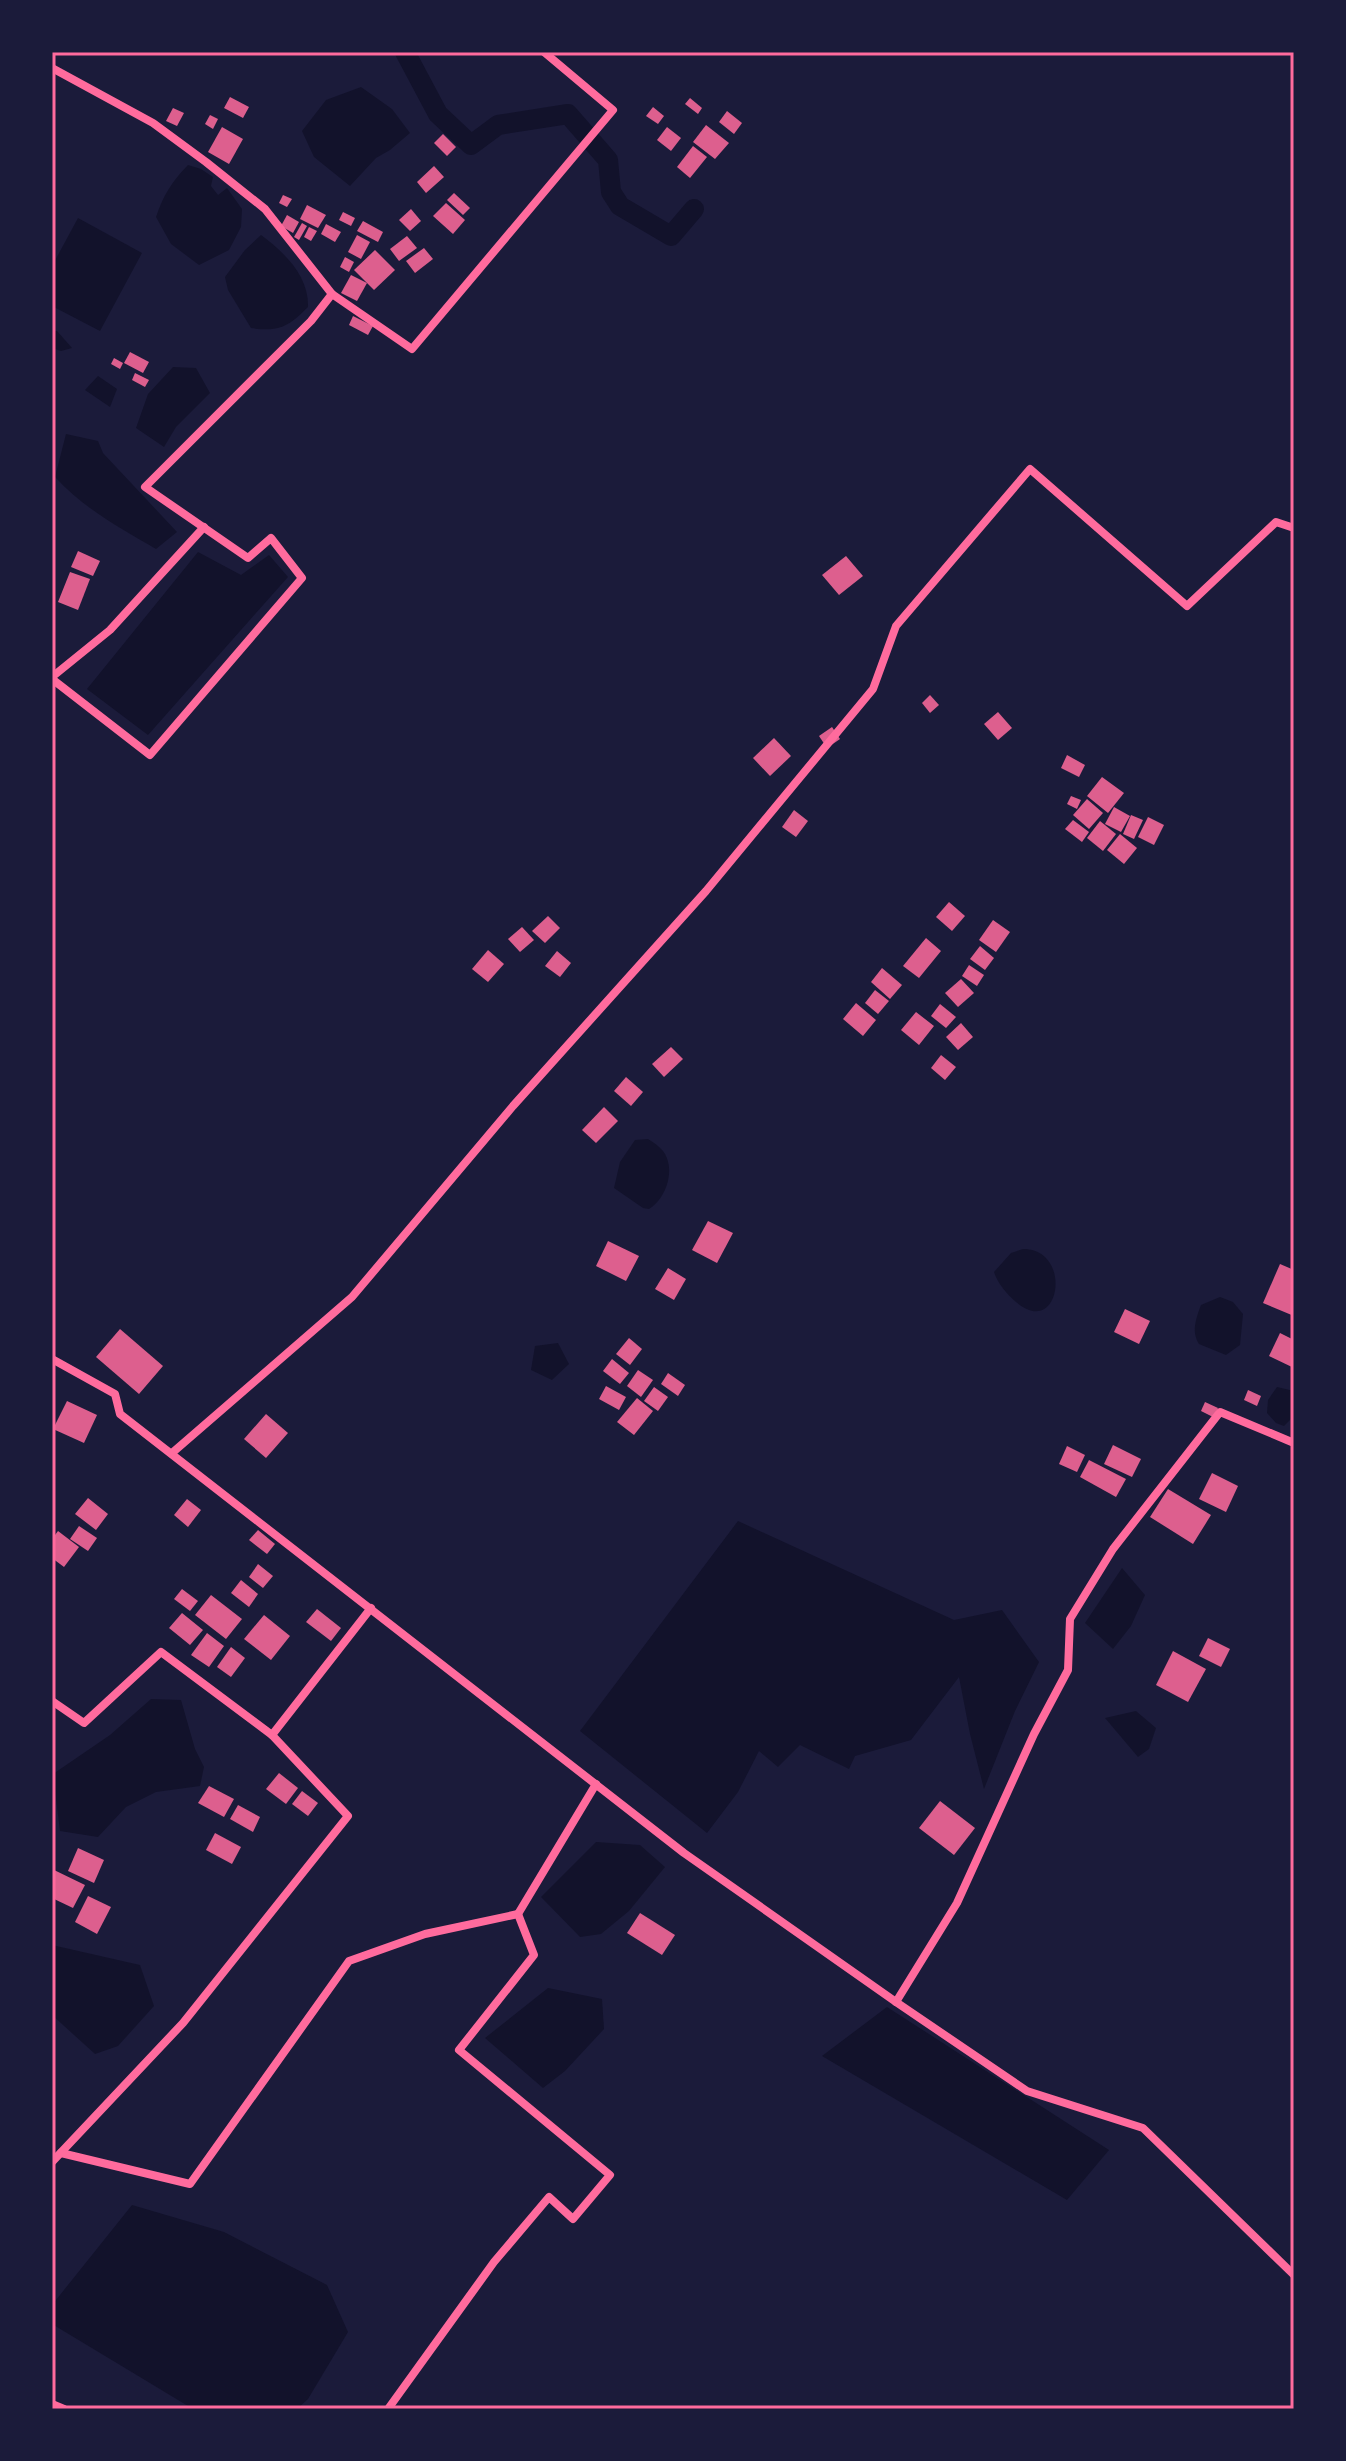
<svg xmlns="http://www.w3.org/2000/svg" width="1346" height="2461" viewBox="0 0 1346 2461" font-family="'PT Sans Narrow',sans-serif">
	<rect width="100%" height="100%" fill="#1b1b3a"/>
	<!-- water -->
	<g fill="#12122b">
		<polygon points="361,87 392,109 410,133 390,150 376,158 350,186 314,157 302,131 326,100"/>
		<path d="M188,165l13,4 12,8 -2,9 7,9 9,-7 15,21 -1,18 -12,23 -30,15 -28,-21 -15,-27c7,-21 16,-36 32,-52z"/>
		<polygon points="78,218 142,253 100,331 52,306 52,266"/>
		<path d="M261,235c23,17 48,41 47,72 -20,20 -29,25 -57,21l-23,-38 -3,-13 20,-27z"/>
		<polygon points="52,331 57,331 72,348 61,351 52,348"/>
		<polygon points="173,367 196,368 210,393 176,427 164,447 136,428 148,394"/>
		<polygon points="98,376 117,389 110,407 85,390"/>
		<path d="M66,434l32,7 5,12 74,79 -21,17c-36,-21 -73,-41 -101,-72z"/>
		<polygon points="198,552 241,575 269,555 288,577 148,735 87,689"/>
		<path d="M648,1139c5,3 11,7 15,12 13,17 4,47 -14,58l-6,-1 -29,-20 6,-26 15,-22z"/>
		<path d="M1023,1249c51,0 37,91 -7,53 -9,-8 -18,-18 -22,-30l17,-19z"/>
		<path d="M1220,1297l13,5 10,12 -3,31 -14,10 -27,-11c-8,-12 -3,-26 2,-39z"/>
		<polygon points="558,1343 569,1364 552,1380 531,1370 535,1346"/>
		<polygon points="1277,1387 1294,1391 1294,1416 1284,1426 1276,1423 1267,1413 1268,1400"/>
		<polygon points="738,1521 954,1620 1002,1610 1039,1662 1015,1711 984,1789 970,1734 959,1677 911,1740 855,1756 849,1769 800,1745 778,1767 759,1751 738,1792 707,1833 580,1731"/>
		<polygon points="1122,1568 1145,1595 1131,1626 1113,1649 1085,1623"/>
		<polygon points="151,1699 181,1700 195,1749 204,1767 200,1786 156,1792 126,1807 98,1837 60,1831 53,1774 110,1735"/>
		<polygon points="1136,1711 1156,1728 1149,1749 1138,1757 1105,1718"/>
		<polygon points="596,1842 640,1845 665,1867 629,1911 601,1934 580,1937 541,1897"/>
		<polygon points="52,1945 140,1965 154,2006 118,2046 95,2054 52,2015"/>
		<polygon points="548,1988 602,1999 604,2029 565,2071 543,2088 485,2038"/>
		<polygon points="887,2007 1109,2150 1067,2200 822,2056"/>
		<polygon points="132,2205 224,2232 327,2285 348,2332 308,2399 297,2409 193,2409 52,2324 52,2305"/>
	</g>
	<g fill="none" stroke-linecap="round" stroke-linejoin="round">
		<!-- canal -->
		<polyline stroke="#12122b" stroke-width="20" points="405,52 438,114 471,145 498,125 568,114 608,160 611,192 620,206 671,236 694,209"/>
	</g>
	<!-- building -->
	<g fill="#dd5f8e">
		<polygon points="230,97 249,107 243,118 224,108"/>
		<polygon points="690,98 702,108 698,114 685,104"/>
		<polygon points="653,107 664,116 658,124 646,116"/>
		<polygon points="173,108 184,113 177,126 166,121"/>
		<polygon points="727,111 742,123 734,134 719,122"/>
		<polygon points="210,115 218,119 213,129 205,124"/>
		<polygon points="706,125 729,143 715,159 693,142"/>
		<polygon points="222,127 243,139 229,164 208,152"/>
		<polygon points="667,127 681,138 671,151 657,140"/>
		<polygon points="443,134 456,147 447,156 434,143"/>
		<polygon points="693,146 707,157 690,178 677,167"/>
		<polygon points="434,166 444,177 426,193 417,182"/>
		<polygon points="454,193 470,208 463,215 447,200"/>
		<polygon points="283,195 292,199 287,207 279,203"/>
		<polygon points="446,203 465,220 453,234 433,216"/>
		<polygon points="307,205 326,215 318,228 300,219"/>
		<polygon points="411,209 421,221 410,231 399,220"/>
		<polygon points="343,212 355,218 351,226 339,220"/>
		<polygon points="287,215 299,222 293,233 281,226"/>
		<polygon points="363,221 383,232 378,242 357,231"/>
		<polygon points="302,223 307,226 299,240 294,237"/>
		<polygon points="326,224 341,232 335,242 321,234"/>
		<polygon points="309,227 317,231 311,241 304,237"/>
		<polygon points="357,235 370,242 361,259 348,252"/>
		<polygon points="407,236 417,248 399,261 390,249"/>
		<polygon points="424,248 433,259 415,273 406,261"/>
		<polygon points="375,250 395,270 374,290 354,270"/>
		<polygon points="345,257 354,262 349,272 340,267"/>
		<polygon points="351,275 367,283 357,301 341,293"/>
		<polygon points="353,316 373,326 368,335 349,325"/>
		<polygon points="130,352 149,362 143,373 124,363"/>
		<polygon points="114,358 123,363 120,369 111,364"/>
		<polygon points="135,373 149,380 145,387 132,380"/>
		<polygon points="78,551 100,561 93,576 71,567"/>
		<polygon points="846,556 863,576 839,595 822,575"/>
		<polygon points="70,572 90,579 78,610 58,602"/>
		<polygon points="930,695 939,705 930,713 922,703"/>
		<polygon points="998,712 1012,728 998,740 984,724"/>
		<polygon points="832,727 840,739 827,748 819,736"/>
		<polygon points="774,738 791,756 770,776 753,758"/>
		<polygon points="1067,755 1085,765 1079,777 1061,768"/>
		<polygon points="1102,777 1124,793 1108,813 1087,796"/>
		<polygon points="1071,796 1081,800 1077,809 1067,804"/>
		<polygon points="1087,799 1103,813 1089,829 1073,815"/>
		<polygon points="1114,807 1130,816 1121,832 1105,824"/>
		<polygon points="794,810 808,821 796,837 782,827"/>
		<polygon points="1131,815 1143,820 1134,839 1123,834"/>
		<polygon points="1148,817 1164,825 1154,845 1138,837"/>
		<polygon points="1073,820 1089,832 1082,842 1065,829"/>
		<polygon points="1100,821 1116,834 1103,851 1087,838"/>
		<polygon points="1120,834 1137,848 1124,864 1107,850"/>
		<polygon points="949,902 965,916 952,931 936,917"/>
		<polygon points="548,916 560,928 545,943 532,931"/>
		<polygon points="993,920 1010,932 996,952 979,940"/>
		<polygon points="522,927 534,940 520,952 508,939"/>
		<polygon points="926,938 941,951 919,978 903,966"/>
		<polygon points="980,946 994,958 985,970 970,959"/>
		<polygon points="488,950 504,964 488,982 472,969"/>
		<polygon points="557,951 571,963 560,977 545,966"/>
		<polygon points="969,965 984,975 977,986 962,976"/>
		<polygon points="882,968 902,985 890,999 871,982"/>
		<polygon points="961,979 974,993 958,1007 945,993"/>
		<polygon points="875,990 889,1001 878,1014 865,1003"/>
		<polygon points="856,1003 876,1020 863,1036 843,1019"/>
		<polygon points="940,1004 956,1017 946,1028 931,1016"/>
		<polygon points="916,1012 934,1026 919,1045 901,1030"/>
		<polygon points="961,1023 973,1037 958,1050 946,1037"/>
		<polygon points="671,1047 683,1059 664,1077 652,1064"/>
		<polygon points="941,1055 956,1067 945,1080 931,1068"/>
		<polygon points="626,1077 643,1092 631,1106 614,1091"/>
		<polygon points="604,1107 618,1121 596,1143 582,1130"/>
		<polygon points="708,1221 733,1233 717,1263 692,1250"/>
		<polygon points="608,1241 639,1256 626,1281 596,1266"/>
		<polygon points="1280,1264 1294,1270 1294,1316 1263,1303"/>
		<polygon points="668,1268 686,1279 674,1300 655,1289"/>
		<polygon points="1125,1309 1150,1321 1139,1344 1114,1332"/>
		<polygon points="120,1329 163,1366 139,1394 96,1357"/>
		<polygon points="1280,1333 1294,1340 1294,1368 1269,1356"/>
		<polygon points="629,1338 642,1349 630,1365 616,1354"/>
		<polygon points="612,1359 629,1373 620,1384 603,1371"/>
		<polygon points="638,1370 653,1380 641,1397 627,1386"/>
		<polygon points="668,1373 685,1385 678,1396 661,1384"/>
		<polygon points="606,1386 626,1397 619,1410 599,1399"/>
		<polygon points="654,1387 668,1397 658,1411 644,1401"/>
		<polygon points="1248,1390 1261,1396 1257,1406 1244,1400"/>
		<polygon points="637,1398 653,1411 634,1435 617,1422"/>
		<polygon points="67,1401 97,1415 84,1443 53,1429"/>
		<polygon points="1205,1402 1218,1408 1213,1417 1201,1411"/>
		<polygon points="266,1414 288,1433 266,1458 244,1439"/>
		<polygon points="1113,1445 1141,1459 1132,1477 1104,1464"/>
		<polygon points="1067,1446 1085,1455 1077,1472 1059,1464"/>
		<polygon points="1089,1460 1126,1479 1116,1497 1080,1477"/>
		<polygon points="1212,1473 1238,1486 1226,1512 1199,1499"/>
		<polygon points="1168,1489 1211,1515 1193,1544 1150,1517"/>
		<polygon points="88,1498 108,1514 96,1530 75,1514"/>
		<polygon points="187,1499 201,1510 188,1527 174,1515"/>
		<polygon points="79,1526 97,1538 88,1551 70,1539"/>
		<polygon points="258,1530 275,1544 267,1554 249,1540"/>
		<polygon points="58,1531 79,1547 64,1567 52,1558 52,1539"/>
		<polygon points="258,1564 273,1576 263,1588 249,1577"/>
		<polygon points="241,1580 258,1594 249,1607 231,1593"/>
		<polygon points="182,1589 198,1601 190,1611 174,1599"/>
		<polygon points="211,1595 242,1619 226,1639 195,1615"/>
		<polygon points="317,1609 341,1628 331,1641 306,1622"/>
		<polygon points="182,1613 203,1630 190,1645 169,1628"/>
		<polygon points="264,1615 290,1636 271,1660 244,1639"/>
		<polygon points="207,1633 224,1646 209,1667 191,1655"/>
		<polygon points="1208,1638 1230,1649 1221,1667 1199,1656"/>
		<polygon points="231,1647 245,1658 231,1677 217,1667"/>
		<polygon points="1173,1651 1206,1669 1188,1702 1156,1685"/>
		<polygon points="279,1773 298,1788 286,1804 266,1789"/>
		<polygon points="209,1786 234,1799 224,1817 198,1803"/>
		<polygon points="302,1791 318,1803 308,1816 292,1804"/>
		<polygon points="940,1801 975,1828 954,1855 919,1828"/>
		<polygon points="238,1805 260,1817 253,1832 230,1819"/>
		<polygon points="215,1833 241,1847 232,1864 206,1850"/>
		<polygon points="78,1848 104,1860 94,1883 68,1871"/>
		<polygon points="52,1869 85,1885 73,1908 52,1898"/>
		<polygon points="88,1896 111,1907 97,1934 75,1922"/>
		<polygon points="640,1913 675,1935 662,1955 627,1933"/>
	</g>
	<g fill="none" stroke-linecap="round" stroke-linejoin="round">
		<!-- minor -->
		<g stroke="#ff6b9d" stroke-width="8">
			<polyline points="52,68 153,123 206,162 265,209 332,294"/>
			<polyline points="52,677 110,630 204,527"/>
			<polyline points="52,679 150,755 302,578 271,538 248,558 145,487 311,321 332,294 412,349 613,110 544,52"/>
			<polyline points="52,1359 115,1394 120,1414 684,1853 896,2002 1027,2091 1143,2128 1294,2275"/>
			<polyline points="172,1453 352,1297 513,1106 706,891 873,689 896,626 1030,469 1187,606 1276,522 1294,528"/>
			<polyline points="52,1701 84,1723 161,1652 272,1735 348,1816 183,2023 52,2162"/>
			<polyline points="272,1735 371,1608"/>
			<polyline points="518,1914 596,1784"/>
			<polyline points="896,2002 957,1903 1034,1734 1068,1670 1070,1619 1113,1549 1220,1412 1294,1443"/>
			<polyline points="61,2153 190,2184 349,1961 425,1934 518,1914 534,1955 459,2050 610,2175 573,2219 549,2197 494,2262 388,2409"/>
			<polyline points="52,2404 64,2409"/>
		</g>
	</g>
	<!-- border -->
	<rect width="1346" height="2461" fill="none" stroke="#1b1b3a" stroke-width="108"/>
	<rect x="54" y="54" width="1238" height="2353" fill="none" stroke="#ff6b9d" stroke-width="3"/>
</svg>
